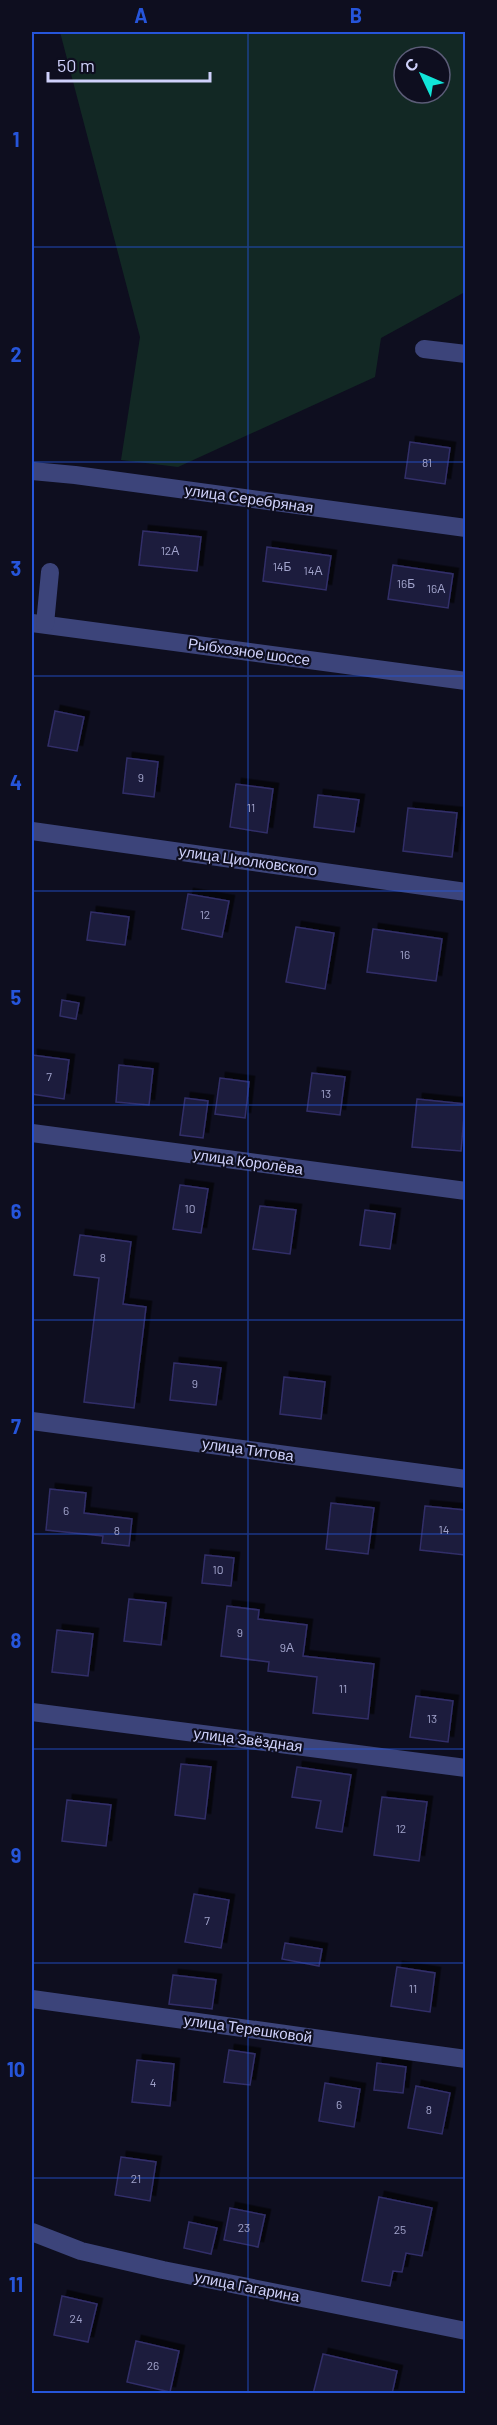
<svg xmlns="http://www.w3.org/2000/svg" width="497" height="2425" viewBox="0 0 497 2425" font-family="Barlow,sans-serif">
<style>
.green{fill:#122824;fill-rule:evenodd}
.building{fill:#1d1b3e;stroke:#312f68;stroke-width:1.5;filter:url(#shadow)}
.lines{fill:none;stroke-linecap:round;stroke-linejoin:round}
.minor{stroke:#3c447a;stroke-width:18}
.grid{fill:none;stroke:#2655da;stroke-width:1.5;stroke-opacity:0.55}
.labels{text-anchor:middle;stroke-width:4.5;stroke-linejoin:round;paint-order:stroke}
.number-label{font-size:12px;fill:#a2a4cc}
.street-label{font-size:15px;fill:#cfd1fb;stroke:#0e0e1f}
.neatline{fill:none;stroke:#2655da;stroke-width:2}
.grid-label{font-size:20px;text-anchor:middle;font-weight:bold;fill:#2655da}
</style>
<defs>
<filter id="shadow"><feDropShadow dx="5.5" dy="-5.5" stdDeviation="0" flood-color="#0009"/></filter>
</defs>
<rect width="100%" height="100%" fill="#0e0e1f"/>
<path class="green" d="M60 32H465V292L381 338 375 377 178 467 121 460 140 337ZM404 57H440V93H404Z"/>
<g class="building">
<path d="M410 442 450 448 445 484 405 478Z"/>
<path d="M143 531 201 537 197 571 139 565Z"/>
<path d="M267 547 331 556 326 590 263 581Z"/>
<path d="M393 565 453 574 448 608 388 599Z"/>
<path d="M55 711 84 717 77 751 48 746Z"/>
<path d="M127 758 158 762 154 797 123 793Z"/>
<path d="M236 784 273 789 267 833 230 827Z"/>
<path d="M318 795 359 800 354 832 314 827Z"/>
<path d="M408 808 457 813 452 857 403 851Z"/>
<path d="M188 894 229 901 222 937 182 929Z"/>
<path d="M91 912 129 917 125 945 87 940Z"/>
<path d="M296 927 334 933 325 989 286 982Z"/>
<path d="M373 929 442 939 436 981 367 972Z"/>
<path d="M62 1000 79 1003 76 1019 60 1016Z"/>
<path d="M32 1055 69 1060 64 1099 32 1094Z"/>
<path d="M119 1065 153 1069 149 1105 116 1102Z"/>
<path d="M312 1073 345 1077 340 1115 307 1111Z"/>
<path d="M220 1078 249 1082 245 1118 215 1114Z"/>
<path d="M185 1098 208 1101 203 1138 180 1135Z"/>
<path d="M417 1099 465 1104 461 1151 412 1147Z"/>
<path d="M180 1185 208 1189 201 1233 173 1229Z"/>
<path d="M260 1206 296 1210 290 1254 253 1249Z"/>
<path d="M365 1210 395 1214 390 1249 360 1245Z"/>
<path d="M80 1235 131 1242 123 1304 146 1307 134 1408 84 1402 99 1278 74 1275Z"/>
<path d="M174 1363 221 1368 216 1405 170 1400Z"/>
<path d="M284 1377 325 1382 321 1419 280 1414Z"/>
<path d="M50 1489 86 1493 84 1513 132 1519 129 1546 102 1543 103 1536 46 1530Z"/>
<path d="M331 1503 374 1508 368 1554 326 1549Z"/>
<path d="M425 1506 465 1510V1555L420 1550Z"/>
<path d="M205 1555 234 1558 231 1586 202 1583Z"/>
<path d="M129 1599 166 1603 161 1645 124 1641Z"/>
<path d="M227 1606 259 1610 258 1619 307 1625 303 1656 374 1664 368 1719 313 1713 317 1677 268 1671 269 1662 221 1656Z"/>
<path d="M57 1630 93 1634 88 1676 52 1672Z"/>
<path d="M416 1696 453 1701 448 1742 410 1737Z"/>
<path d="M181 1764 211 1767 205 1819 175 1815Z"/>
<path d="M297 1767 351 1775 342 1832 316 1828 321 1801 292 1797Z"/>
<path d="M382 1797 427 1802 419 1861 374 1855Z"/>
<path d="M67 1800 111 1805 106 1846 62 1841Z"/>
<path d="M194 1894 229 1900 221 1948 185 1942Z"/>
<path d="M285 1943 322 1949 319 1966 282 1959Z"/>
<path d="M397 1967 435 1973 430 2012 391 2006Z"/>
<path d="M173 1975 216 1980 212 2009 169 2004Z"/>
<path d="M229 2050 255 2054 250 2085 224 2082Z"/>
<path d="M137 2060 174 2064 170 2106 132 2102Z"/>
<path d="M377 2063 406 2067 403 2093 374 2090Z"/>
<path d="M325 2083 360 2089 354 2127 319 2121Z"/>
<path d="M416 2086 450 2093 442 2134 408 2128Z"/>
<path d="M121 2157 156 2162 150 2201 115 2195Z"/>
<path d="M379 2197 432 2208 422 2256 406 2253 402 2272 393 2271 390 2286 362 2281Z"/>
<path d="M230 2208 265 2215 258 2247 224 2240Z"/>
<path d="M189 2222 217 2228 211 2254 184 2248Z"/>
<path d="M62 2296 97 2304 88 2342 54 2335Z"/>
<path d="M136 2341 179 2351 170 2392 127 2382Z"/>
<path d="M323 2354 397 2371 392 2394H313Z"/>
</g>
<g class="lines">
<g class="minor">
<path d="M424 349 466 354"/>
<path d="M32 471 75 475 466 528"/>
<path d="M32 623 466 681"/>
<path d="M45 624 50 572"/>
<path d="M32 831 466 892"/>
<path d="M32 1133 466 1191"/>
<path d="M32 1421 466 1479"/>
<path d="M32 1712 466 1768"/>
<path d="M32 1999 466 2059"/>
<path d="M32 2232 81 2251 163 2270 466 2331"/>
</g>
</g>
<path class="grid" d="M248 32V2394M32 247H466M32 462H466M32 676H466M32 891H466M32 1105H466M32 1320H466M32 1534H466M32 1749H466M32 1963H466M32 2178H466"/>
<g class="labels">
<g class="number-label">
<text x="427" y="467">81</text>
<text x="170" y="555">12А</text>
<text x="282" y="571">14Б</text>
<text x="313" y="575">14А</text>
<text x="406" y="588">16Б</text>
<text x="436" y="593">16А</text>
<text x="141" y="782">9</text>
<text x="251" y="812">11</text>
<text x="205" y="919">12</text>
<text x="405" y="959">16</text>
<text x="49" y="1081">7</text>
<text x="326" y="1098">13</text>
<text x="190" y="1213">10</text>
<text x="103" y="1262">8</text>
<text x="195" y="1388">9</text>
<text x="66" y="1515">6</text>
<text x="444" y="1534">14</text>
<text x="117" y="1535">8</text>
<text x="218" y="1574">10</text>
<text x="240" y="1637">9</text>
<text x="287" y="1652">9А</text>
<text x="343" y="1693">11</text>
<text x="432" y="1723">13</text>
<text x="401" y="1833">12</text>
<text x="207" y="1925">7</text>
<text x="413" y="1993">11</text>
<text x="153" y="2087">4</text>
<text x="339" y="2109">6</text>
<text x="429" y="2114">8</text>
<text x="136" y="2183">21</text>
<text x="244" y="2232">23</text>
<text x="400" y="2234">25</text>
<text x="76" y="2323">24</text>
<text x="153" y="2370">26</text>
</g>
<g class="street-label">
<text transform="translate(249 499) rotate(8)" y="5">улица Серебряная</text>
<text transform="translate(249 652) rotate(8)" y="5">Рыбхозное шоссе</text>
<text transform="translate(248 861) rotate(8)" y="5">улица Циолковского</text>
<text transform="translate(248 1162) rotate(8)" y="5">улица Королёва</text>
<text transform="translate(248 1450) rotate(8)" y="5">улица Титова</text>
<text transform="translate(248 1740) rotate(7)" y="5">улица Звёздная</text>
<text transform="translate(248 2029) rotate(8)" y="5">улица Терешковой</text>
<text transform="translate(247 2287) rotate(11)" y="5">улица Гагарина</text>
</g>
</g>
<rect width="497" height="2425" fill="none" stroke="#0e0e1f" stroke-width="66"/>
<g transform="translate(422 75) rotate(314)"><circle r="28" fill="#0e0e1f" stroke="#5b5c77" stroke-width="1.5"/>
<path d="M0-4.5L10 22L0 15L-10 22Z" fill="#11e5d8"/>
<text y="-9" font-size="16" font-weight="bold" text-anchor="middle" fill="#cfd1fb">С</text>
</g>
<path d="M48 72v9h162v-9" fill="none" stroke="#cfd1fb" stroke-width="3"/>
<text x="57" y="72" font-size="18" fill="#cfd1fb" stroke="#0e0e1f" stroke-width="4.5" paint-order="stroke">50 m</text>
<rect x="33" y="33" width="431" height="2359" class="neatline"/>
<g class="grid-label">
<text x="141" y="23">A</text>
<text x="356" y="23">B</text>
<text x="16" y="147">1</text>
<text x="16" y="362">2</text>
<text x="16" y="576">3</text>
<text x="16" y="790">4</text>
<text x="16" y="1005">5</text>
<text x="16" y="1219">6</text>
<text x="16" y="1434">7</text>
<text x="16" y="1648">8</text>
<text x="16" y="1863">9</text>
<text x="16" y="2077">10</text>
<text x="16" y="2292">11</text>
</g>
</svg>
